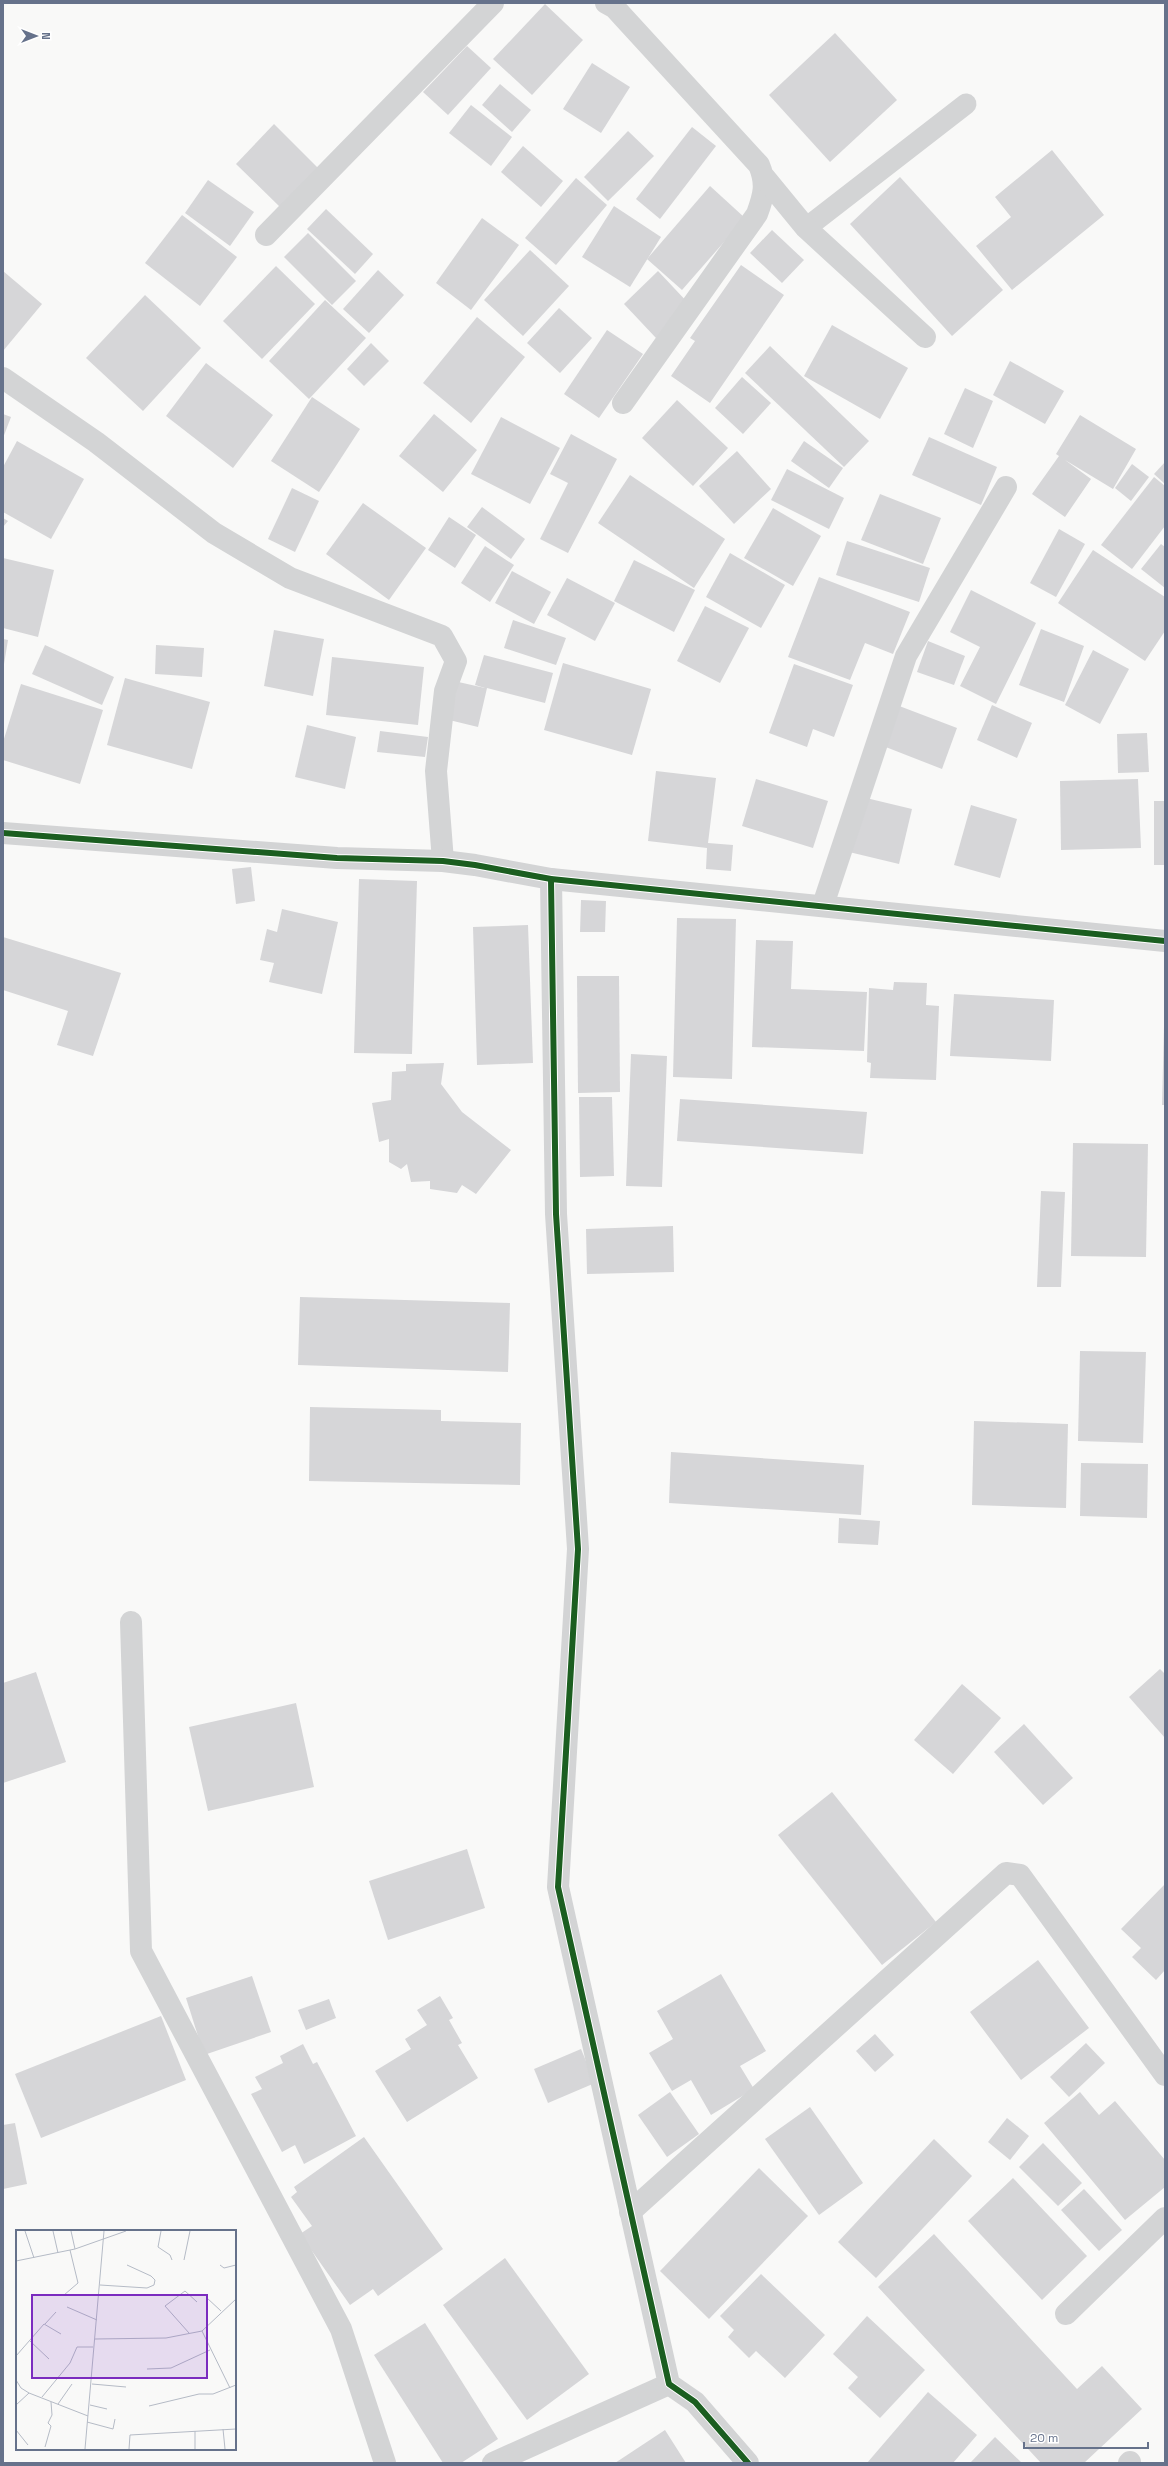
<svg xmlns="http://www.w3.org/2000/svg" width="1168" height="2466" viewBox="0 0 1168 2466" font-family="'Space Grotesk',sans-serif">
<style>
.building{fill:#d6d6d8}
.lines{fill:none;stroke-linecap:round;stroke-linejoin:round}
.service{stroke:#d3d4d5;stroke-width:21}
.minor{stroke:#d3d4d5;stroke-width:22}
.cycleway-casing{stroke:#fff;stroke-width:8}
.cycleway{stroke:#1b5e20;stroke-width:6}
.inset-road{fill:none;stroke:#b5bbc6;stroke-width:1}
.view{fill:#7b2cbf;fill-opacity:0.15;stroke:#7b2cbf;stroke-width:2}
.inset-edge{fill:none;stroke:#66728b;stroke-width:2}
</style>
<rect width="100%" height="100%" fill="#f9f9f8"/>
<g class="building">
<path d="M545 4 583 40 532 95 493 59Z"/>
<path d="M835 33 897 100 830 162 769 95Z"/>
<path d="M467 46 491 68 448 115 423 92Z"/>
<path d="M592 63 630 87 601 133 563 109Z"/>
<path d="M500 84 531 110 512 132 482 105Z"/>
<path d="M471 105 512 137 491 166 449 133Z"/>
<path d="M274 124 320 170 282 209 236 164Z"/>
<path d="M692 127 716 146 660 219 636 199Z"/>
<path d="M628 131 654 156 608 201 584 177Z"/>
<path d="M523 146 563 181 541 207 501 172Z"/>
<path d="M1052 150 1104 215 1012 290 976 246 1011 217 995 197Z"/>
<path d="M900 177 1003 290 952 336 850 224Z"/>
<path d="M576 178 607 205 556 265 525 238Z"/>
<path d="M208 180 254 212 230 246 185 213Z"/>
<path d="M710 186 745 218 682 290 647 259Z"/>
<path d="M614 206 661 237 630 287 582 257Z"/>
<path d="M326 209 373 254 355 274 307 229Z"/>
<path d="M182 215 237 257 200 306 145 263Z"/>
<path d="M482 218 519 245 471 310 436 283Z"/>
<path d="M772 230 804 260 782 283 750 253Z"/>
<path d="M308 233 356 281 332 305 284 257Z"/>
<path d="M530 250 569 286 523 336 484 300Z"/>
<path d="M741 265 784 295 710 403 671 376 695 341 690 338Z"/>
<path d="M276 266 315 304 262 359 223 321Z"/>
<path d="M378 270 404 295 369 333 343 309Z"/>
<path d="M3 271 42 304 3 351Z"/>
<path d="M658 271 690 305 656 338 624 304Z"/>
<path d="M145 295 201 348 143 411 86 358Z"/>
<path d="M325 300 366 338 309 399 269 361Z"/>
<path d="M559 308 592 338 560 373 527 343Z"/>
<path d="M477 317 525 357 471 423 423 383Z"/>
<path d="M832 325 908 368 880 419 804 376Z"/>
<path d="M607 330 643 354 599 418 564 394Z"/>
<path d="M371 343 389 361 364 386 347 369Z"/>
<path d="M770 346 869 441 844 467 745 373Z"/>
<path d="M1010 361 1064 391 1045 424 993 395Z"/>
<path d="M206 363 273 415 233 468 166 416Z"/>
<path d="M742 377 771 403 743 434 715 408Z"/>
<path d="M965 388 993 401 973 448 944 434Z"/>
<path d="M312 397 360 429 319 492 271 461Z"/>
<path d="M677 400 728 448 693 486 642 438Z"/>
<path d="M3 414 11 417 3 438Z"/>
<path d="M434 414 477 450 443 492 399 456Z"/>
<path d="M1080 415 1136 449 1113 489 1065 460 1091 479 1065 517 1032 494 1059 456 1056 454Z"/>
<path d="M501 417 560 448 530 504 471 474Z"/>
<path d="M571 434 617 459 568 553 540 539 568 483 550 474Z"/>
<path d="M929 437 997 467 981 505 912 475Z"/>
<path d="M17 441 84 479 51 539 3 512V467Z"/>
<path d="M804 441 843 468 829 488 791 461Z"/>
<path d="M737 451 771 489 734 524 699 486Z"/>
<path d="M1165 462V484L1154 474Z"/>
<path d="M1132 464 1149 477 1131 501 1115 488Z"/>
<path d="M787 469 844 498 829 529 771 500Z"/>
<path d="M630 475 725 539 694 588 598 523Z"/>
<path d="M1154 477 1165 486V526L1132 569 1101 545Z"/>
<path d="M292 488 319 501 295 552 268 539Z"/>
<path d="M880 494 941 518 923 564 861 540Z"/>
<path d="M363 503 426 548 389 600 326 554Z"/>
<path d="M482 507 525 539 511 559 467 527Z"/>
<path d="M773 508 821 536 793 586 744 558Z"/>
<path d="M449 517 476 535 455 568 428 550Z"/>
<path d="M3 518 8 521 3 527Z"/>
<path d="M1059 529 1085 544 1056 597 1030 583Z"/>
<path d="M847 541 930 568 919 602 836 575Z"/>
<path d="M1161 544 1165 547V588L1141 569Z"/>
<path d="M485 546 514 565 490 602 461 583Z"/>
<path d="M1093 550 1165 597V631L1145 661 1058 603Z"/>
<path d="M730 553 785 585 761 628 706 597Z"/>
<path d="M3 558 54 570 38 637 3 628Z"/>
<path d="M634 560 695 590 674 632 614 601Z"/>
<path d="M512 571 551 592 534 624 495 603Z"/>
<path d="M819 577 910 612 893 654 865 643 850 680 788 657Z"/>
<path d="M567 578 615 603 595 641 547 615Z"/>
<path d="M971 590 1036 623 996 704 960 686 980 647 950 632Z"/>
<path d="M705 606 749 628 720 683 677 661Z"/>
<path d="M513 620 566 638 556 665 504 648Z"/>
<path d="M1041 629 1084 646 1064 702 1019 685Z"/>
<path d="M274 630 324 639 313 696 264 686Z"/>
<path d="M3 639 8 640 4 664H3Z"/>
<path d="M928 641 965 656 954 685 917 672Z"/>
<path d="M45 645 114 677 102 705 32 674Z"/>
<path d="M156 645 204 648 202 677 155 674Z"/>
<path d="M1093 650 1129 669 1100 724 1065 705Z"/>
<path d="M484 655 553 673 545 703 487 688 478 727 445 719 454 681 485 688 475 685Z"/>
<path d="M332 657 424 667 418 725 326 715Z"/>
<path d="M563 663 651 689 632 755 544 730Z"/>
<path d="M794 664 853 685 834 737 813 729 807 747 769 733Z"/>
<path d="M125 678 210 702 192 769 107 745Z"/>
<path d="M21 684 103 710 80 784 3 760V742Z"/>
<path d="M894 704 957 728 942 769 878 744Z"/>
<path d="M992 705 1032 723 1017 758 977 740Z"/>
<path d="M307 725 356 737 345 789 295 777Z"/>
<path d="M380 731 428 737 425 757 377 752Z"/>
<path d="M1147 733 1149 772 1118 773 1117 734Z"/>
<path d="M656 771 716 778 708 843 733 845 731 871 706 869 707 848 648 841Z"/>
<path d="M756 779 828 801 813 848 742 826Z"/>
<path d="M1138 779 1141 848 1061 850 1060 781Z"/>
<path d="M862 797 912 809 899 864 849 852Z"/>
<rect x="1154" y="801" width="11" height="64"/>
<path d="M971 805 1017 819 1000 878 954 865Z"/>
<path d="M251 867 255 901 236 904 232 869Z"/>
<path d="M359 879 417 881 412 1054 354 1053Z"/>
<path d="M581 900 606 901 605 932H580Z"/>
<path d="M282 909 338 922 322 994 269 982 274 963 260 960 267 929 277 932Z"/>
<path d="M677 918 736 919 732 1079 673 1077Z"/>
<path d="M528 925 533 1063 477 1065 473 927Z"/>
<path d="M3 937 121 973 93 1056 57 1045 68 1011 3 990Z"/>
<path d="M756 940 793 941 791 989 867 992 864 1051 752 1047Z"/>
<path d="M577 976H619L620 1092 578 1093Z"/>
<path d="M894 982 927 983 926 1005 939 1006 936 1080 870 1078 871 1063 867 1062 869 988 893 990Z"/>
<path d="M954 994 1054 1000 1051 1061 950 1056Z"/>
<path d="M1164 1026H1165V1105H1162Z"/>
<path d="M631 1054 667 1056 662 1187 626 1186Z"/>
<path d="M444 1063 441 1084 462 1112 511 1150 476 1194 462 1185 457 1193 430 1189V1181L411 1182 407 1164 401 1169 389 1162V1139L379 1142 372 1103 391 1100 392 1072 406 1071V1064Z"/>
<path d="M579 1097H612L614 1176 580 1177Z"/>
<path d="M680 1099 867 1112 863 1154 677 1141Z"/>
<path d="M1073 1143 1148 1144 1146 1257 1071 1256Z"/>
<path d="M1041 1191 1065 1192 1061 1287H1037Z"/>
<path d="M673 1226 674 1272 587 1274 586 1229Z"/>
<path d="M300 1297 510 1303 508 1372 298 1365Z"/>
<path d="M1080 1351 1146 1352 1143 1443 1078 1441Z"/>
<path d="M310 1407 441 1410V1421L521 1423 520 1485 309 1481Z"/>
<path d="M974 1421 1068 1424 1066 1508 972 1505Z"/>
<path d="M671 1452 864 1465 861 1515 669 1503Z"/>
<path d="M1081 1463 1148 1464 1147 1518 1080 1516Z"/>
<path d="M839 1518 880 1521 878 1545 838 1543Z"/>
<path d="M1160 1669 1165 1674V1738L1129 1697Z"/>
<path d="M36 1672 66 1762 3 1783V1683Z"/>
<path d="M962 1684 1001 1718 953 1774 914 1740Z"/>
<path d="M296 1703 314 1787 208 1811 189 1727Z"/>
<path d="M1024 1724 1073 1778 1043 1805 994 1752Z"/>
<path d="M832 1792 936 1922 882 1965 778 1835Z"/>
<path d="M467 1849 485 1908 388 1940 369 1881Z"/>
<path d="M1165 1884V1970L1156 1980 1132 1957 1141 1948 1121 1929Z"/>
<path d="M1038 1960 1089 2028 1021 2080 970 2012Z"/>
<path d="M721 1974 766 2051 740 2066 754 2089 711 2115 691 2080 672 2091 649 2053 673 2039 657 2011Z"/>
<path d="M252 1976 271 2032 204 2055 186 1998Z"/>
<path d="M440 1996 453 2018 449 2020 462 2043 458 2045 478 2078 407 2122 375 2071 411 2049 405 2039 427 2025 417 2010Z"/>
<path d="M329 1999 336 2018 306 2030 298 2010Z"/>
<path d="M161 2016 186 2080 41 2138 15 2074Z"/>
<path d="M875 2034 894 2055 875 2072 856 2051Z"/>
<path d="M1086 2043 1105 2063 1069 2097 1050 2077Z"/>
<path d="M303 2044 313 2064 317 2062 356 2136 304 2164 295 2145 282 2152 251 2094 262 2089 255 2077 283 2063 280 2056Z"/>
<path d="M581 2049 595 2083 548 2103 534 2069Z"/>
<path d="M670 2092 699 2134 667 2157 638 2115Z"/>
<path d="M1080 2092 1099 2115 1115 2101 1165 2160V2187L1125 2220 1044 2123Z"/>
<path d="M810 2107 863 2183 819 2215 765 2139Z"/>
<path d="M1007 2118 1029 2136 1010 2160 988 2142Z"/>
<path d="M15 2123 27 2184 3 2189V2125Z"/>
<path d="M364 2137 443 2249 378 2296 373 2289 350 2305 300 2234 312 2226 291 2197 297 2192 294 2187Z"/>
<path d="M934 2139 972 2176 876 2278 838 2242Z"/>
<path d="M1043 2143 1082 2183 1058 2206 1019 2167Z"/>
<path d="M759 2168 808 2216 709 2319 660 2271Z"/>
<path d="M1013 2178 1087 2256 1042 2300 968 2221Z"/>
<path d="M1084 2189 1122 2230 1099 2251 1061 2210Z"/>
<path d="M934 2234 1077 2389 1102 2366 1142 2409 1084 2463H1041L878 2287Z"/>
<path d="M505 2258 589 2374 527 2420 443 2305Z"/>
<path d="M761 2274 825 2335 785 2378 756 2351 749 2358 728 2337 734 2330 720 2316Z"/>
<path d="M867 2316 925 2370 880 2418 848 2388 858 2377 833 2354Z"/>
<path d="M425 2323 498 2439 461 2463H443L374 2355Z"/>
<path d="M928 2392 977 2435 953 2463H867Z"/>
<path d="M665 2430 686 2463H615Z"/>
<path d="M995 2437 1022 2463H970Z"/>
</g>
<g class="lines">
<path class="service" d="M806 228 966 104"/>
<g class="minor">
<path d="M606 3 615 8 625 19 759 165C767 184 764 195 757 214L623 403"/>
<path d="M765 178 806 228 925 337"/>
<path d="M266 235 493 3"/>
<path d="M3 378 96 442 214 533 290 578 442 636 456 661 445 691 436 771 443 861"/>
<path d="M3 833 337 858 443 861 475 865 551 879 1165 941"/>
<path d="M551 879 556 1214 578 1549 558 1887 669 2384 695 2402 748 2463"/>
<path d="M823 905 906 656 1006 487"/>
<path d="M131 1622 141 1951 341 2329 385 2463"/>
<path d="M630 2212 1006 1873 1020 1875 1165 2075"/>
<path d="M1066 2314 1165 2218"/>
<path d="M493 2463 669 2384"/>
<path d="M1129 2463 1130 2462"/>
</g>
<g class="cycleway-casing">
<g id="cycleway">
<path d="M3 833 337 858 443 861 475 865 551 879 1165 941"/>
<path d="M551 879 556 1214 578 1549 558 1887 669 2384 695 2402 748 2463"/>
</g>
</g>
<use href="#cycleway" class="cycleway"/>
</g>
<g transform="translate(16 2230)">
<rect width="220" height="220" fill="#f9f9f8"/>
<path class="inset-road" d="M9 1 18 28M37 1 42 23M55 1 59 19M145 1 142 17 154 25 156 30M168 30 174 1M0 31 59 19 110 1M204 35 208 38 220 35M84 55 131 58 138 55 139 50 135 46 111 35M48 65 62 53 54 20M191 68 205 81M51 77 81 90M29 94 40 82M186 101 214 158M173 103 149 76 169 61 181 72M79 109 150 108 186 101 220 69M14 111 33 129M0 126 28 94 45 104M131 139 155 138 194 120M0 150 5 158 13 163 72 186M76 154 110 157M26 167 54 133 61 117H77M42 174 56 154M0 175 13 163M74 175 91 179M133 176 183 164H197L220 155M71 192 97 199 99 189M207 199 209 219M0 200 12 215M179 201V219M29 217 35 196 32 193 36 185 35 172M69 219 88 1M113 219 114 205 220 199"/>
<path class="view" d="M16 65H191V148H16Z"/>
<rect width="220" height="220" class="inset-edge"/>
</g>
<rect width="1168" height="2466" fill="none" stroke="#66728b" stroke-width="8"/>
<g transform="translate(36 36) rotate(90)" stroke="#ffffff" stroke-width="3" paint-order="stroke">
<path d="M0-3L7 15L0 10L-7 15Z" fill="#66728b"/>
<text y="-6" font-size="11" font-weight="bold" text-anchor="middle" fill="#66728b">N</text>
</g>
<path d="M1024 2442v6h124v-6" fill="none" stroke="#66728b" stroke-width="2"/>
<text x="1030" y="2442" font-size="12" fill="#66728b" stroke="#ffffff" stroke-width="3" paint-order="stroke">20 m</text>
</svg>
